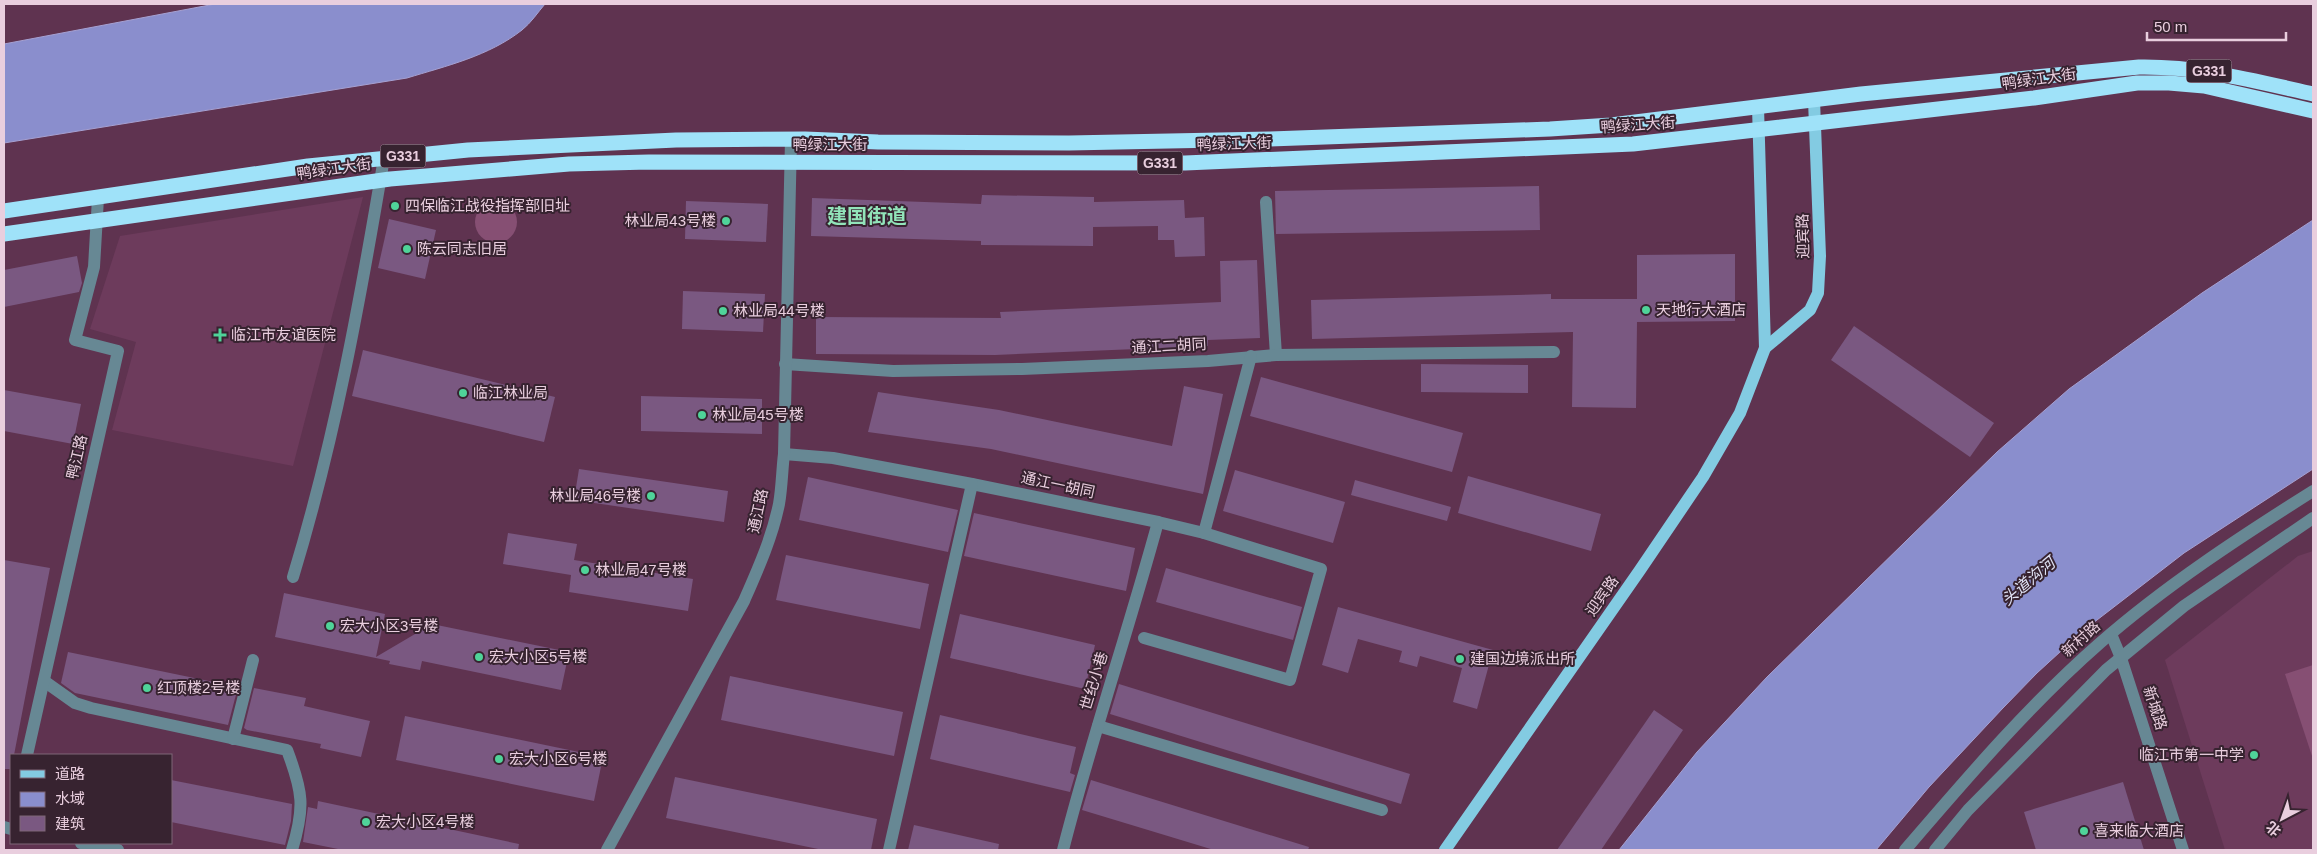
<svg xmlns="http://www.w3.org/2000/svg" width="2317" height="854" viewBox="0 0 2317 854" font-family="Arial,'Noto Sans SC',sans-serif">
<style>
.built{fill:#6d3b5c}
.green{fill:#864f73}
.water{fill:#8a8ecd;stroke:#a6a1d2}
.building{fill:#7a5881}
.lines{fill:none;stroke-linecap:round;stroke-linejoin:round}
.minor{stroke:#678894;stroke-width:12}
.major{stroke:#83cbe2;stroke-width:12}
.highway{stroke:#9fe2f9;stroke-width:15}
.poi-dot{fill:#4fd399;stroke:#372330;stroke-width:2}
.labels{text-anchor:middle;stroke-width:4;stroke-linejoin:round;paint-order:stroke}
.shield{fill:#372330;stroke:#b49baa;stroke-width:1}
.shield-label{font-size:14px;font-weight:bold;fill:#e9cede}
.street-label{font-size:15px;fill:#e9cede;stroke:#372330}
.poi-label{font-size:15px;fill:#e9cede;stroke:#372330;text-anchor:start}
.water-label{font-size:16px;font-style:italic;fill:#e0e2f4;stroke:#372330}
.district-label{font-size:20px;font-weight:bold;fill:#92e4ba;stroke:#372330}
</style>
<rect width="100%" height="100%" fill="#5f3350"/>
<g class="built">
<path d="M363 197 293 466 112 430 136 342 90 329 120 236Z"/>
<path d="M2313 551V850H2225L2165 660 2298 556Z"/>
</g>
<g class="green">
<circle cx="496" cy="222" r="21"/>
<path d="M2313 665V759L2285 674Z"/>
</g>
<g class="water">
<path d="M215 4H545C538 12 531 23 522 30 489 56 446 66 407 78L4 143V44Z"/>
<path d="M2313 220V469L2184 553 2084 630 2037 673 2003 708 1929 787 1876 850H1619L1697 752 1767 677 1997 452 2069 389 2202 293Z"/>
</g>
<g class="building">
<path d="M1539 186 1540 230 1276 234 1275 191Z"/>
<path d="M982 195 1094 197V202L1184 200 1185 218 1204 217 1205 256 1175 257 1174 240H1158V226L1093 227V246L981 245V241L811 236 812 198 981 204Z"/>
<path d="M686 201 768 204 766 242 685 239Z"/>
<path d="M389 219 436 230 425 279 378 268Z"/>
<path d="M1735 254V321L1637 322 1636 408 1572 407 1573 332 1312 339 1311 300 1551 294V299H1637V255Z"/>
<path d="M77 256 82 283 79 292 4 307V270Z"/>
<path d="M1257 260 1260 338 1208 340V346L995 355 816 354V317L1001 318 1000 312 1221 302 1220 261Z"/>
<path d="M683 291 765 294 763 332 682 329Z"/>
<path d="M1854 326 1994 423 1970 457 1831 360Z"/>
<path d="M363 350 555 397 544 442 352 396Z"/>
<path d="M1421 364 1528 365V393L1421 392Z"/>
<path d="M1261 377 1463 433 1452 472 1250 416Z"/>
<path d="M1184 386 1223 394 1203 494 991 449 868 432 878 392 999 410 1172 446Z"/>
<path d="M4 390 81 404 73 444 4 431Z"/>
<path d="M641 396 762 399V434L641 431Z"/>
<path d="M579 469 728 491 724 522 574 500Z"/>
<path d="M1235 470 1345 502 1333 543 1223 511Z"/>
<path d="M1468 476 1601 514 1591 551 1458 513Z"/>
<path d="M808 477 958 510 948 552 799 520Z"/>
<path d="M1355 480 1451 507 1447 521 1351 495Z"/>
<path d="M974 513 1135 548 1126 591 964 556Z"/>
<path d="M508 533 577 544 574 560 693 579 688 611 569 592 571 575 503 564Z"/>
<path d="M786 555 929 584 920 629 776 600Z"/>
<path d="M4 560 50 568 14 755H11V769H4Z"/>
<path d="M1166 568 1302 607 1293 640 1156 602Z"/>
<path d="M284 593 385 614 376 657 432 624 569 652 561 690 422 661 420 670 389 664 390 661 275 637Z"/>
<path d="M1338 607 1493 650 1477 709 1453 702 1462 668 1420 656 1417 667 1399 662 1402 651 1358 639 1348 673 1322 665Z"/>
<path d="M960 614 1095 645 1085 689 950 658Z"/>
<path d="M68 652 238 687 228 725 75 693 61 683Z"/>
<path d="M730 676 903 712 894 756 721 720Z"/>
<path d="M1119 684 1410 774 1401 804 1110 714Z"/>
<path d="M254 688 306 698 304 706 370 721 361 757 320 748 321 744 247 730 244 728Z"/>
<path d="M1654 710 1683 730 1601 850H1557Z"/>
<path d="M940 715 1076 747 1070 773 1075 775 1070 792 930 759Z"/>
<path d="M405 716 603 757 594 801 396 760Z"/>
<path d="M675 777 877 819 871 850H823L666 818Z"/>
<path d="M171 780 292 804 291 821 285 845 171 822Z"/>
<path d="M1091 780 1309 847 1308 850H1214L1082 810Z"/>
<path d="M2123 782 2144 850H2036L2024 812Z"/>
<path d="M318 801 519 844 518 850H343L303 842 308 807 317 809Z"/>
<path d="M914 825 999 844 998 850H908Z"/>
</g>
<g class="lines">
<g class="minor">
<path d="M1266 202 1276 355"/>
<path d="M785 364 893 371 1022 369 1208 361 1276 355 1554 352"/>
<path d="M784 454 833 458 972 484 1158 522 1204 533 1321 569 1290 680 1144 638"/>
<path d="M1204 533 1251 356"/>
<path d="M293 577C335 439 360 301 384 158"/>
<path d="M2111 634 2121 658 2183 850"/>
<path d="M44 681 75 703 91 708 287 750C303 792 305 807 292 850"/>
<path d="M1098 726 1382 810"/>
<path d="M233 739 253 660"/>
<path d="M27 755 118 351 75 340 94 267 98 198"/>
<path d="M4 827 11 829"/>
<path d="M81 843 118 850"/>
<path d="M607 850 744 601C758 569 772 538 779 504 782 487 782 470 784 454L791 139"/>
<path d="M889 850 972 484"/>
<path d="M1063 850C1091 740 1128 632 1158 522"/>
<path d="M1905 850C1966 779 2029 705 2100 643 2165 586 2240 537 2313 491"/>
<path d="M1935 850 1968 810 2106 670 2184 606 2313 518"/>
</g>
<g class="major">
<path d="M1765 348 1810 310 1818 293 1820 256 1814 100"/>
<path d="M1445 850 1640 570 1703 477 1740 413 1765 348 1758 107"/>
</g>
<g class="highway">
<path d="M4 211 308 166 468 150 676 140 805 139 878 142 1069 143 1269 139 1550 129 1611 125 1861 94 2139 67C2199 66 2255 81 2313 94"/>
<path d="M4 234 390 179 569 164 649 162 1185 163 1633 144 2034 98 2137 83H2169L2204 86 2313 111"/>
</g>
</g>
<g class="poi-dot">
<circle cx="395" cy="206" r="5"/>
<circle cx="726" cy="221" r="5"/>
<circle cx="407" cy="249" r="5"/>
<circle cx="1646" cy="310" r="5"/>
<circle cx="723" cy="311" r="5"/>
<path d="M217.5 327.5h5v5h5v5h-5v5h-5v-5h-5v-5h5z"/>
<circle cx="463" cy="393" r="5"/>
<circle cx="702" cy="415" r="5"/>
<circle cx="651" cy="496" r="5"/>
<circle cx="585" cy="570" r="5"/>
<circle cx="330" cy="626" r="5"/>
<circle cx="479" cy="657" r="5"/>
<circle cx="1460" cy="659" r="5"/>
<circle cx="147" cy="688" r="5"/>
<circle cx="2254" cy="755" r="5"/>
<circle cx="499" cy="759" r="5"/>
<circle cx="366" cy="822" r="5"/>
<circle cx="2084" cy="831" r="5"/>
</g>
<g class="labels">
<g class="shield">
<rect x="2186.5" y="59.5" width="45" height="23" rx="4"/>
<rect x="380.5" y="144.5" width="45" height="23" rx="4"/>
<rect x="1137.5" y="151.5" width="45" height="23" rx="4"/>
</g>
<g class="shield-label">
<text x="2209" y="76">G331</text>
<text x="403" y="161">G331</text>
<text x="1160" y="168">G331</text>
</g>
<g class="street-label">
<text transform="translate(2039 79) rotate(-8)" y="5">鸭绿江大街</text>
<text transform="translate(1638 125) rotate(-4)" y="5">鸭绿江大街</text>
<text transform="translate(1234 144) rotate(-2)" y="5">鸭绿江大街</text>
<text x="830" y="150">鸭绿江大街</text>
<text transform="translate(334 169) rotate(-8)" y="5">鸭绿江大街</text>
<text transform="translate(1803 236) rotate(-91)" y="5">迎宾路</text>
<text transform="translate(1169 346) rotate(-3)" y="5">通江二胡同</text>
<text transform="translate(77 457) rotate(-77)" y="5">鸭江路</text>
<text transform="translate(1058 485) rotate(12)" y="5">通江一胡同</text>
<text transform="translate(758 511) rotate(-78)" y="5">通江路</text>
<text transform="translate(1602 596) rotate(-55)" y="5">迎宾路</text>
<text transform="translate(2081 639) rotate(-42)" y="5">新村路</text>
<text transform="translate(1094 681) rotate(-73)" y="5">世纪小巷</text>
<text transform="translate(2155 708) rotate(72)" y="5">新城路</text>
</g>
<g class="poi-label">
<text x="405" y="211">四保临江战役指挥部旧址</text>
<text x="716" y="226" text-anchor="end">林业局43号楼</text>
<text x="417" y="254">陈云同志旧居</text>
<text x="1656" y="315">天地行大酒店</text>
<text x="733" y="316">林业局44号楼</text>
<text x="231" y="340">临江市友谊医院</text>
<text x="473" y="398">临江林业局</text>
<text x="712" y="420">林业局45号楼</text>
<text x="641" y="501" text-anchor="end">林业局46号楼</text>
<text x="595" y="575">林业局47号楼</text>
<text x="340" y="631">宏大小区3号楼</text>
<text x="489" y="662">宏大小区5号楼</text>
<text x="1470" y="664">建国边境派出所</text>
<text x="157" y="693">红顶楼2号楼</text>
<text x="2244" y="760" text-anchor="end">临江市第一中学</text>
<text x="509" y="764">宏大小区6号楼</text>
<text x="376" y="827">宏大小区4号楼</text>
<text x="2094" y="836">喜来临大酒店</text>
</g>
<g class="water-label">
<text transform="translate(2028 581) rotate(-40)" y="6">头道沟河</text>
</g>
<g class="district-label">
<text x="867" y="223">建国街道</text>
</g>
</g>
<rect width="2317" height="854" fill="none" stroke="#e9cede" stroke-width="10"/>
<rect x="10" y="754" width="162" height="90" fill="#372330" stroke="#7e6776"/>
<rect x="20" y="770" width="25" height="8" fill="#83cbe2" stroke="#7e6776"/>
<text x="55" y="779" font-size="15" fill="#e9cede">道路</text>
<rect x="20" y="792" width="25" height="15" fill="#8a8ecd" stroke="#7e6776"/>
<text x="55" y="804" font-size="15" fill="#e9cede">水域</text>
<rect x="20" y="816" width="25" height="15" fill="#7a5881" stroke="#7e6776"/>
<text x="55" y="829" font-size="15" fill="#e9cede">建筑</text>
<g transform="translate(2282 819) rotate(221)" stroke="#372330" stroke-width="4" paint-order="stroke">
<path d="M0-4L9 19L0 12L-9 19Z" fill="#e9cede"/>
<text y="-8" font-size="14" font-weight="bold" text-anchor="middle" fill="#e9cede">北</text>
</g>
<path d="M2147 32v8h139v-8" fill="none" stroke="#e9cede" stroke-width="2.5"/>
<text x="2154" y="32" font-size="15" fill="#e9cede" stroke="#372330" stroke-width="4" paint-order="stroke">50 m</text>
</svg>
